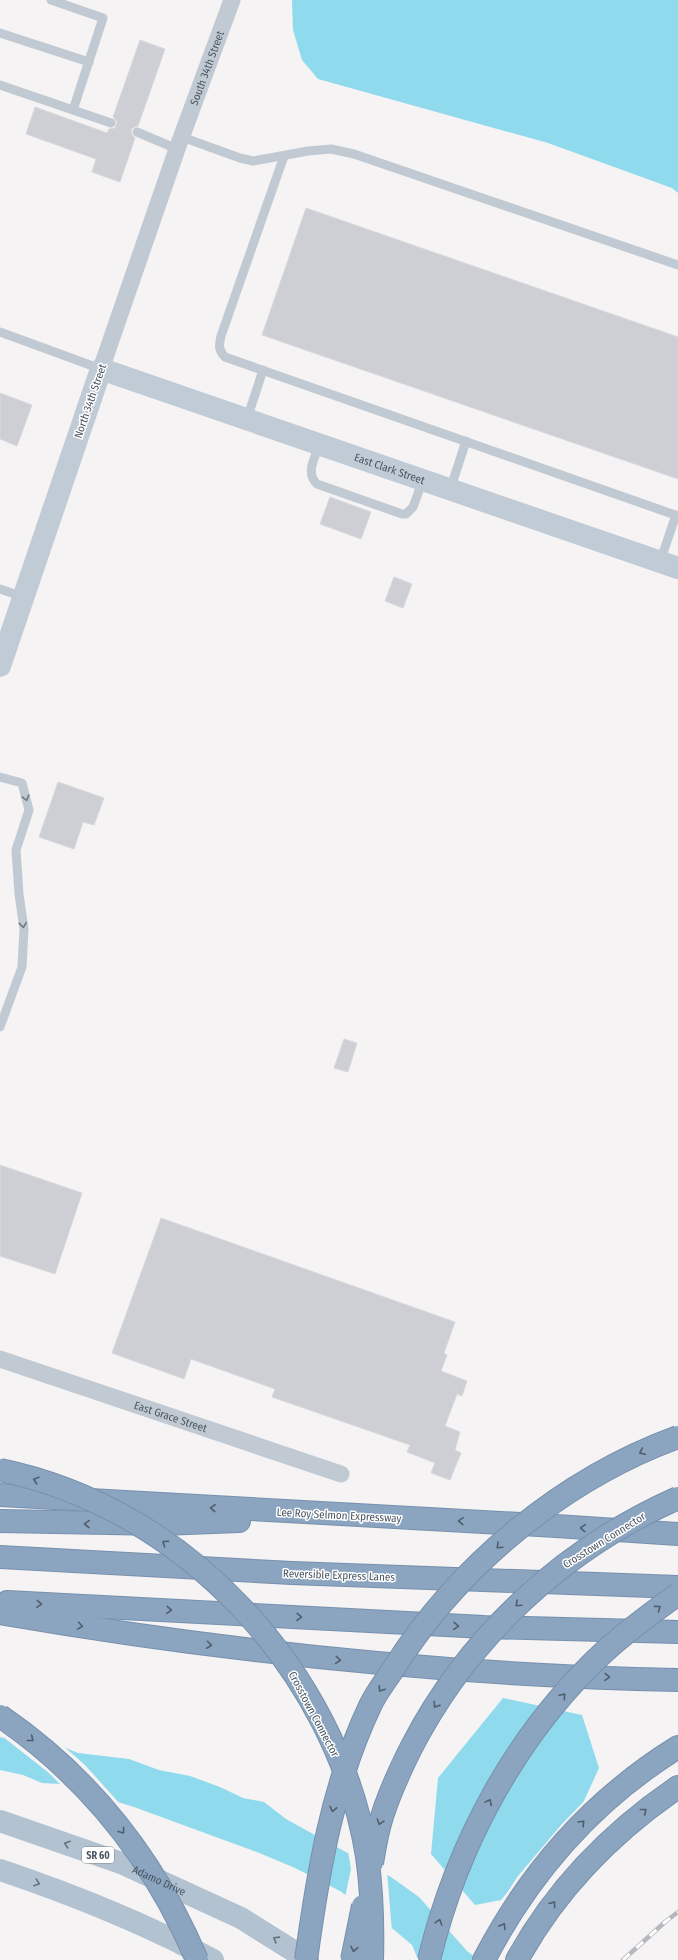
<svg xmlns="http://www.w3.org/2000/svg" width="678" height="1960" viewBox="0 0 678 1960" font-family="'Fira Sans Condensed',sans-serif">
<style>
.water{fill:#90daee}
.pier{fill:#f5f3f3}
.building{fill:#cdcfd5;stroke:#d7d9de}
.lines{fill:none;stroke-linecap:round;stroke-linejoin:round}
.highway-casing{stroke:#7690ad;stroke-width:24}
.lane{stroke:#c1cad2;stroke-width:9}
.street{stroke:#c1cad2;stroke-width:17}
.secondary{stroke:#c1cbd6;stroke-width:22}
.primary{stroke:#b3c2d1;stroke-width:22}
.highway{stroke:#8ba5c1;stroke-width:22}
.rail-casing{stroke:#b5b8bd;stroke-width:4.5}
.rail{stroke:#fff;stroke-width:3;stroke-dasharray:9;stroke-linecap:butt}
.highway-bridge-casing{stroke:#7690ad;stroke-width:24;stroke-linecap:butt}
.highway-bridge{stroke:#8ba5c1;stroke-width:22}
.oneway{stroke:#6e7983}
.oneway2{stroke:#505e6b}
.oneway3{stroke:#64717d}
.labels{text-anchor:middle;stroke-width:3;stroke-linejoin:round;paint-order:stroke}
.shield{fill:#fff;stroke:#808990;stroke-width:1}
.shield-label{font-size:10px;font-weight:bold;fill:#4a5661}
.street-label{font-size:11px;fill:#4a5661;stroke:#fff}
</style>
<rect width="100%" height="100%" fill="#f5f3f3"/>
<g class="water">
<path d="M292 0H678V193L672 188 548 143 318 79 302 60 293 30Z"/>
<path d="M503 1698 582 1715 599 1768 583 1803 501 1900 475 1905 431 1854 438 1778Z"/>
<path d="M0 1737 30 1744 54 1743 78 1753 129 1759 159 1770 190 1776 220 1787 243 1798 264 1802 286 1819 391 1877 419 1897 467 1951 479 1960H420L417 1957 412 1945 393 1929 340 1891 295 1868 257 1852 134 1807 60 1784 42 1783 23 1775 0 1770Z"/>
</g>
<g class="pier">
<path d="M2 1736 30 1742 54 1741 60 1743 85 1765 121 1805 63 1787 49 1773Z"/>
<path d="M588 1797 585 1804 501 1902 518 1876 562 1824Z"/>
<path d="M348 1851 387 1872 392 1931 345 1897 351 1869Z"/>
</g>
<g class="building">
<path d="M140 40 165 49 138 126 134 127 131 130 132 135 135 138 120 182 92 172 96 159 26 134 35 107 107 133 109 129 115 128 117 122 113 117Z"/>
<path d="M306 208 678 337V479L262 335Z"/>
<path d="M0 393 32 405 17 446 0 439Z"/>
<path d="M330 497 371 512 361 539 320 524Z"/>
<path d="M394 577 412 584 403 608 385 601Z"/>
<path d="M58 782 104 798 94 825 83 822 74 849 39 837Z"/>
<path d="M344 1039 357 1043 348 1072 334 1068Z"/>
<path d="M0 1165 82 1193 55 1274 0 1256Z"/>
<path d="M161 1218 455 1322 444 1353 447 1355 441 1371 467 1381 462 1396 457 1394 445 1426 460 1432 455 1450 461 1453 450 1480 431 1473 435 1463 407 1452 410 1445 272 1397 275 1389 191 1359 184 1379 112 1353Z"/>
</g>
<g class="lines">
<g class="highway-casing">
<g id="highway">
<path d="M0 1495 556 1526 678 1534"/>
<path d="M0 1521 162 1524 239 1521"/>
<path d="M0 1557 292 1573 678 1587"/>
<path d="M7 1602 484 1627 678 1632"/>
<path d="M0 1613C226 1652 449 1675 678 1680"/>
<path d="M484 1960C529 1873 594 1799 678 1747"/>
<path d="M517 1960C556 1889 612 1832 678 1787"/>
</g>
</g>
<g class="lane">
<path d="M51 0 103 18 73 110"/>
<path d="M0 33 89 62"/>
<path d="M0 85 111 123"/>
<path d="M137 132 177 149"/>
<path d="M182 137 240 158 253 161 308 151 331 149 354 154 678 265"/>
<path d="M284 156 221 336C219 345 218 350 225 357L678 516"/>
<path d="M0 332 101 369"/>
<path d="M247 419 263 370"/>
<path d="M320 444C315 457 305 473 317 484L402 514H406L413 507 423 480"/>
<path d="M450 490 466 441"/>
<path d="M660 562 676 515"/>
<path d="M0 589 23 597"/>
<path d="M0 777 22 783 29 810 16 850 19 894 24 929 22 967 0 1027"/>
</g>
<g class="street">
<path id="s1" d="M101 369 177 149 232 0"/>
<path id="s2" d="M0 1359 341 1474"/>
</g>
<path class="secondary" id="s3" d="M0 666 101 369 678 568"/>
<g class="primary">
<path id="s4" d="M0 1821 121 1863 241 1918 308 1960"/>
<path d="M0 1870C74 1895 144 1923 213 1960"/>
</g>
<use href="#highway" class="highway"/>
<g class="rail-casing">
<path id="rail" d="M623 1960 665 1922 678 1912"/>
</g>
<use href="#rail" class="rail"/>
<g class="highway-bridge-casing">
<g id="highway-bridge">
<path d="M0 1470C185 1508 337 1671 367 1856 372 1891 373 1925 372 1960"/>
<path d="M0 1716C89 1777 155 1861 197 1960"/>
<path d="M372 1863C374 1851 376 1839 379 1827 386 1800 398 1774 411 1748 468 1637 563 1549 678 1498"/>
<path d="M306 1960C318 1873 332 1786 370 1706 376 1693 386 1680 394 1668 459 1565 563 1479 678 1437"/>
<path d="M352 1960 363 1906"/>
<path d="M429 1960C457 1844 516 1734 604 1652 627 1631 653 1612 678 1594"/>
</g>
</g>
<use href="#highway-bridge" class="highway-bridge"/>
</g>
<defs><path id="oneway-chevron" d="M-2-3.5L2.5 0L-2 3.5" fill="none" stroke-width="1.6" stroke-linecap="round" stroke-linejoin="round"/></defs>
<g class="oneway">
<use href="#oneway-chevron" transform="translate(26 798) rotate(75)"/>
<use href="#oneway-chevron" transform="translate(23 925) rotate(84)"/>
</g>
<g class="oneway2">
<use href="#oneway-chevron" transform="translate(642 1452) rotate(155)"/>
<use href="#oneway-chevron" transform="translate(36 1480) rotate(-162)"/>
<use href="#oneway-chevron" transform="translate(213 1508) rotate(-177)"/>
<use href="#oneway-chevron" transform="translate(461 1521) rotate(-177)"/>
<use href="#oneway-chevron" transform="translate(87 1524) rotate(-178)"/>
<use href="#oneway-chevron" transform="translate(583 1528) rotate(-176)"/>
<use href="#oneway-chevron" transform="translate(165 1543) rotate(-145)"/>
<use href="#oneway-chevron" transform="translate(499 1546) rotate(137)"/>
<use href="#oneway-chevron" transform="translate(39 1604) rotate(3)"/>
<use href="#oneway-chevron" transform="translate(518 1604) rotate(137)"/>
<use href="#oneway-chevron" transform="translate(658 1608) rotate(-36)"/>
<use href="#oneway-chevron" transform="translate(169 1610) rotate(3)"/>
<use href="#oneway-chevron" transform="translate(299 1617) rotate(3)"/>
<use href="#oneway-chevron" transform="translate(80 1626) rotate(9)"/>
<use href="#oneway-chevron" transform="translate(456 1626) rotate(3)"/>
<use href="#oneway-chevron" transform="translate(209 1645) rotate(8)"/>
<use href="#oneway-chevron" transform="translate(338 1660) rotate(5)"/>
<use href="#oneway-chevron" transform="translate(607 1677) rotate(2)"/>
<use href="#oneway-chevron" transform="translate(381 1689) rotate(122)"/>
<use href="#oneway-chevron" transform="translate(563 1696) rotate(-49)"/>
<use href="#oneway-chevron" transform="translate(436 1705) rotate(123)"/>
<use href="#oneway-chevron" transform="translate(31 1739) rotate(38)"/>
<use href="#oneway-chevron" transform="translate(489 1802) rotate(-62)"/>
<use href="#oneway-chevron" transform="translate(333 1809) rotate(103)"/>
<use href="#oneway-chevron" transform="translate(644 1811) rotate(-39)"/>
<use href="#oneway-chevron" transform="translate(380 1822) rotate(108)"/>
<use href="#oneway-chevron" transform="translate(582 1823) rotate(-46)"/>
<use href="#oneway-chevron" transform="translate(122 1831) rotate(54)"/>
<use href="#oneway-chevron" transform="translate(553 1904) rotate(-53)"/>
<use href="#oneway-chevron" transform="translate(439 1922) rotate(-73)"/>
<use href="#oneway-chevron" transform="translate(503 1926) rotate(-59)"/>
<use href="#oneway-chevron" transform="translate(354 1949) rotate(101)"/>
</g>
<g class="oneway3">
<use href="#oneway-chevron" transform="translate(67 1844) rotate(-161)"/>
<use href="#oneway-chevron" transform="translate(37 1883) rotate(19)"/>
<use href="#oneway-chevron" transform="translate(276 1939) rotate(-148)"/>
</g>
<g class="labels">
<rect class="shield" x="82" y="1847" width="32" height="16" rx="3"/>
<g class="shield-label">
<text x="98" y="1859">SR 60</text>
</g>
<g class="street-label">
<text dy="4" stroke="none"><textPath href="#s1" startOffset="319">South 34th Street</textPath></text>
<text transform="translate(90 401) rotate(-71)" y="4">North 34th Street</text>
<text dy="4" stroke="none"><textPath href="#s3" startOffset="619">East Clark Street</textPath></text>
<text dy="4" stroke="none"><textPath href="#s2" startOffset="180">East Grace Street</textPath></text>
<text transform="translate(339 1515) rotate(3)" y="4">Lee Roy Selmon Expressway</text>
<text transform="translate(604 1540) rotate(-32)" y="4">Crosstown Connector</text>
<text transform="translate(339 1575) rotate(2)" y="4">Reversible Express Lanes</text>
<text transform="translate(314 1714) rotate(62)" y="4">Crosstown Connector</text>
<text dy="4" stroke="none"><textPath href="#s4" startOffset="170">Adamo Drive</textPath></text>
</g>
</g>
</svg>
